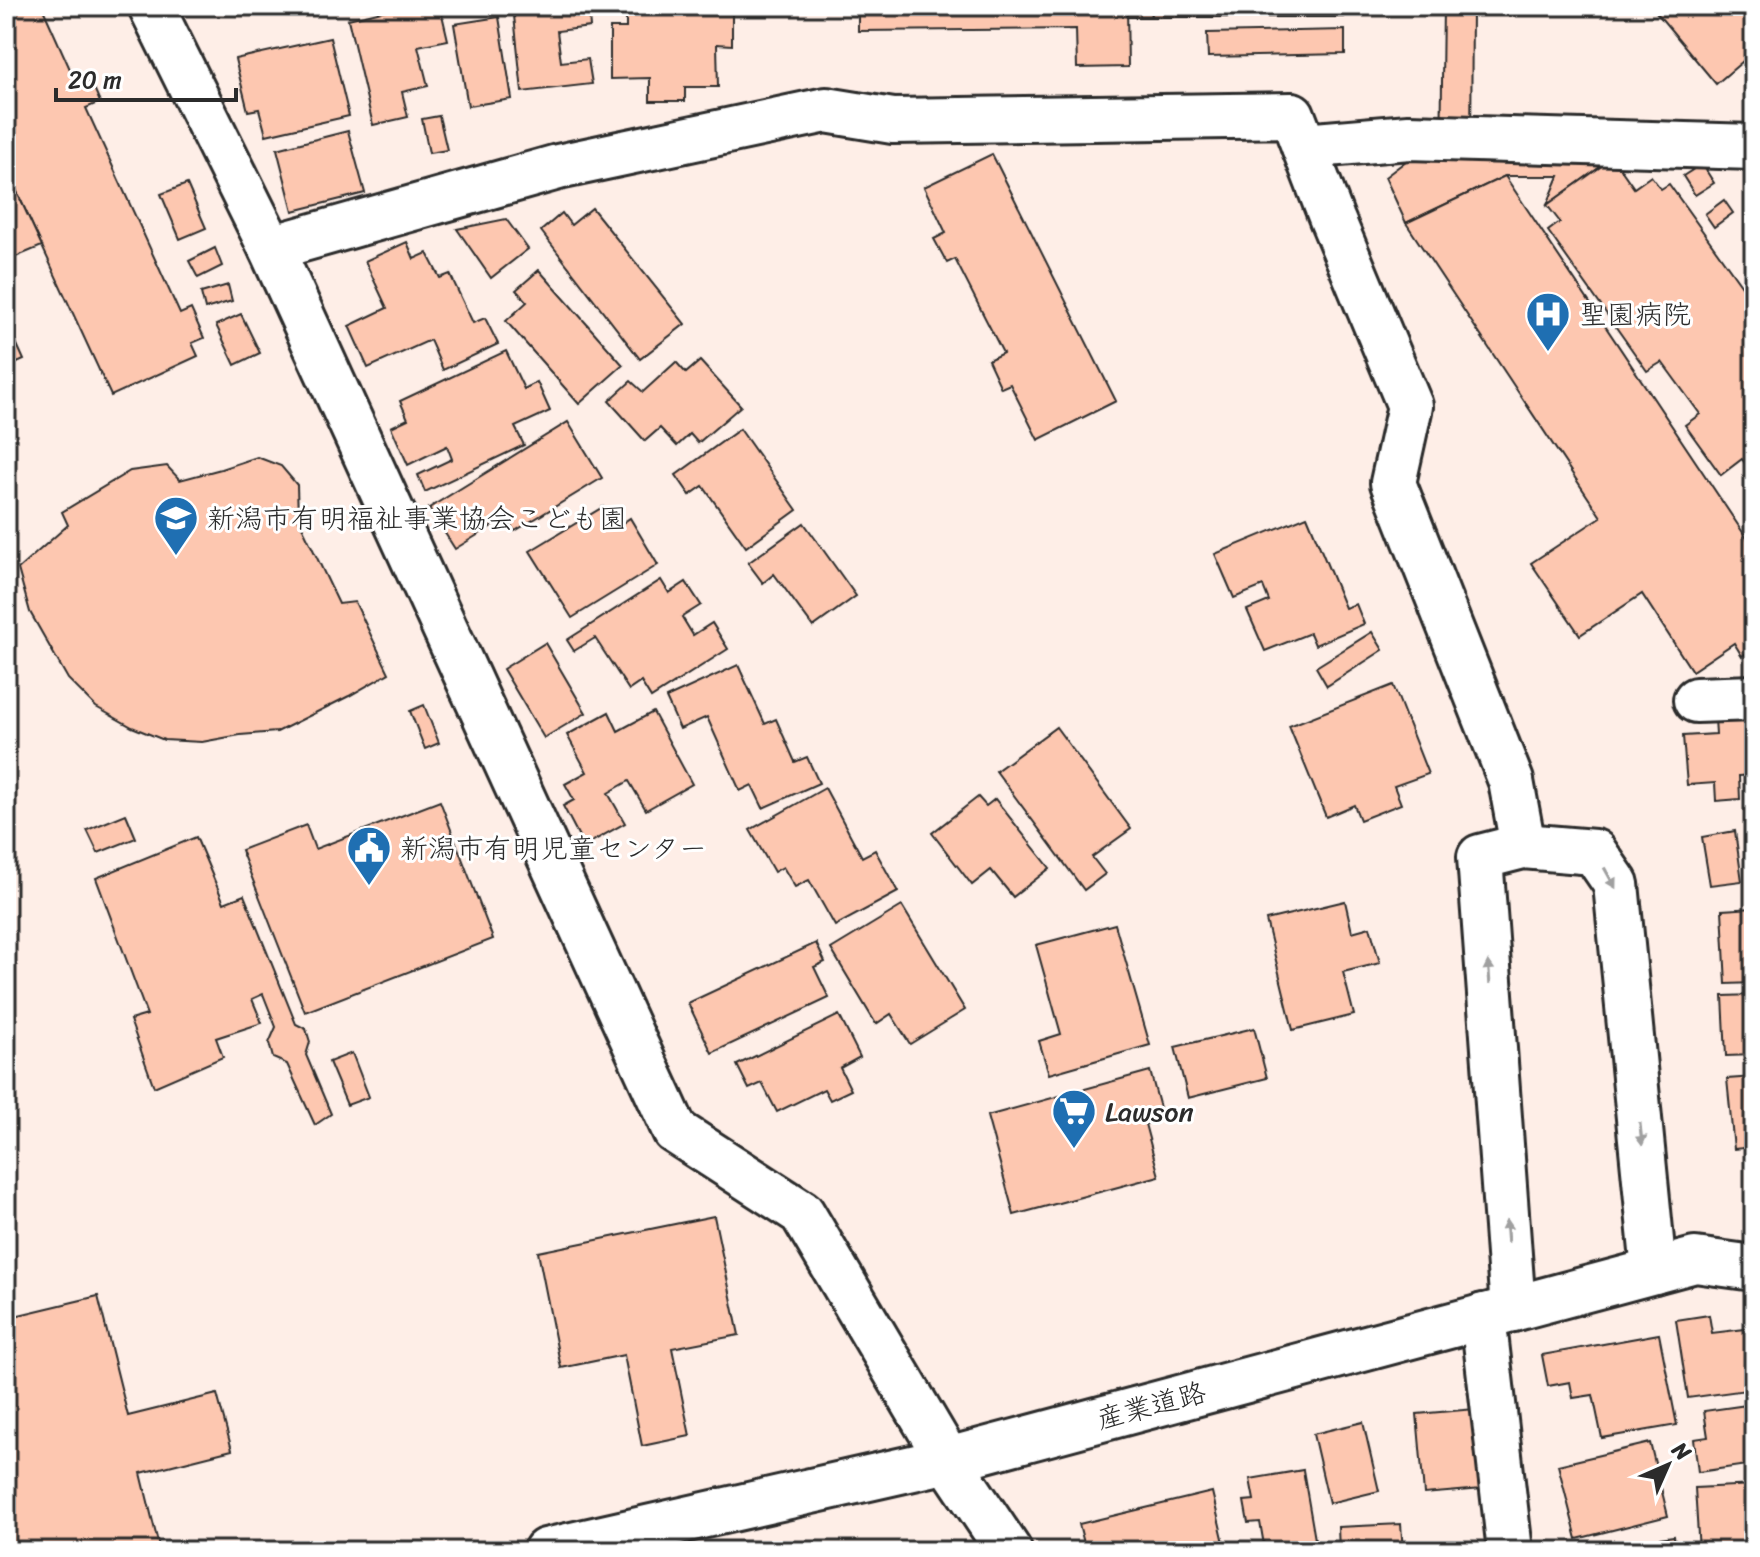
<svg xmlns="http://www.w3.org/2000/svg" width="1760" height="1557" viewBox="0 0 1760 1557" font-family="Sriracha,'Klee One',sans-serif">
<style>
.building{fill:#fdc7b0;stroke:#2b2b2b;stroke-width:2}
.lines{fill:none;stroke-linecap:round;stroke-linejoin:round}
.street-casing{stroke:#2b2b2b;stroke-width:50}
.secondary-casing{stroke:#2b2b2b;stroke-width:50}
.street{stroke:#fff;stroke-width:44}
.secondary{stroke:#fff;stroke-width:44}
.oneway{fill:#a0a0a0}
.labels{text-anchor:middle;stroke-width:6;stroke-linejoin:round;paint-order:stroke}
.poi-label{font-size:28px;fill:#2b2b2b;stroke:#fff;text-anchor:start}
.street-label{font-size:28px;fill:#2b2b2b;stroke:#fff}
</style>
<rect width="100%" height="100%" fill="#feeee7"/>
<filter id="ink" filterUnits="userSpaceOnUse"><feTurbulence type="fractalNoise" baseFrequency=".0125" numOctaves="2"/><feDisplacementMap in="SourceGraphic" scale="16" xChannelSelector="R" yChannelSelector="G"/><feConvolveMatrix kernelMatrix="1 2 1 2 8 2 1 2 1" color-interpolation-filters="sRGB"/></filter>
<g filter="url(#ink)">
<g class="building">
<path d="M6 6H49L43 9 78 87 91 81 100 102 86 108 180 314 191 309 204 338 192 343 198 356 111 396 6 168Z"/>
<path d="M403 6H440L448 40 418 46 428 86 402 92 408 117 373 125 348 19Z"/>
<path d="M513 6H588L590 27 557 31 561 62 588 59 592 84 522 92Z"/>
<path d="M665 6H732V45L717 44 718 87H685V101H650V78L610 79V28H626V12L666 11Z"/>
<path d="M858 6H1127L1128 67 1077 68 1076 29 858 31Z"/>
<path d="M1127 6H1150L1151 17H1127Z"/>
<path d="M1150 6H1343V17H1151Z"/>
<path d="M1443 6H1472L1471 152 1613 158 1547 205 1559 176H1505L1406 223 1385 177 1406 161 1441 158Z"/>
<path d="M1651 6H1754V63L1749 56 1716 84Z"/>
<path d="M499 17 512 99 468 106 454 24Z"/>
<path d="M1345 30V54L1208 57 1207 33Z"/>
<path d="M330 38 349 116 266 135 259 109 248 111 235 59Z"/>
<path d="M439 116 447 150 429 153 422 119Z"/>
<path d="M348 131 365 193 293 211 277 149Z"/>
<path d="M992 154 1116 401 1038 440 1010 384 1001 388 988 360 1003 353 955 259 947 263 934 239 946 233 924 187Z"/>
<path d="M1613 158 1634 188 1651 176 1661 189 1669 184 1754 303V476L1742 459 1721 475 1685 425 1700 414 1662 362 1647 371 1548 231 1560 222 1547 205Z"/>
<path d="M1702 164 1714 183 1695 195 1683 176Z"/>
<path d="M9 175 42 246 6 261V176Z"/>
<path d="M1505 176 1754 549V625L1752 627 1754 629V648L1742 656 1734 643 1692 671 1642 594 1580 635 1531 563 1601 517 1406 223Z"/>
<path d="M187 184 206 228 180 239 161 194Z"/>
<path d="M1724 200 1733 213 1714 227 1705 214Z"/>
<path d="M592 208 685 324 640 359 541 231 562 213 571 225Z"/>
<path d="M506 219 528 249 491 278 457 229Z"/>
<path d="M407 242 414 259 427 253 440 278 450 274 473 323 485 318 498 344 443 370 430 340 368 368 349 326 387 308 365 261Z"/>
<path d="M215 248 222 266 198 278 189 261Z"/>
<path d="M539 270 623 365 579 404 506 321 527 302 516 290Z"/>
<path d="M228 285 232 301 205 309 201 293Z"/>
<path d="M241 314 260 353 235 365 216 325Z"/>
<path d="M6 320 24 360 6 368Z"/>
<path d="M506 351 524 389 537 382 550 411 515 427 524 445 425 492 418 475 452 459 447 446 408 465 391 427 408 419 400 401Z"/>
<path d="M700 361 741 406 698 443 690 434 677 446 660 428 645 441 609 401 631 381 643 392 676 362 686 373Z"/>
<path d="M568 422 602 478 515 531 505 518 455 549 429 508Z"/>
<path d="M740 429 797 510 746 547 703 486 690 495 676 475Z"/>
<path d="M257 457 281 466 297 485 298 518 339 604 355 602 389 673 349 696 277 732 240 735 202 742 164 740 132 727 96 707 68 679 30 612 18 569 68 525 62 512 130 471 167 466 180 480 221 469Z"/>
<path d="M603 507 615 528 630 518 658 565 572 618 530 551Z"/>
<path d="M1307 516 1345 608 1356 604 1364 624 1315 645 1310 633 1265 651 1247 610 1269 601 1263 586 1234 598 1215 554Z"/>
<path d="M804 523 856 596 813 627 774 574 763 583 748 563Z"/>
<path d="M661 580 669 593 686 582 701 605 682 617 693 635 712 623 728 649 651 698 641 682 629 690 595 638 574 651 567 640Z"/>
<path d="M1372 632 1383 650 1327 686 1316 667Z"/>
<path d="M545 643 586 713 544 738 503 669Z"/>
<path d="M738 665 765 724 776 719 795 762 807 757 819 783 763 808 752 785 740 791 707 717 680 729 666 698Z"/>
<path d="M1393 685 1428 774 1394 786 1401 804 1360 820 1354 805 1326 817 1289 726Z"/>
<path d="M424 705 439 743 425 749 410 711Z"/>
<path d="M609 712 618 731 653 712 692 784 646 810 629 781 608 793 625 823 584 846 563 806 574 800 565 784 587 772 567 735Z"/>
<path d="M1754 716V775L1739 776 1740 799 1716 801 1715 783 1687 785 1683 736 1716 734 1715 719Z"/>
<path d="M1056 727 1131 829 1092 857 1105 874 1084 890 996 771Z"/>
<path d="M825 788 862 857 875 850 898 892 835 926 809 880 795 887 783 867 774 872 750 830Z"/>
<path d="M978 797 986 806 995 799 1050 868 1013 897 991 870 972 885 932 833Z"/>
<path d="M440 801 493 939 305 1012 241 850 306 825 315 849Z"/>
<path d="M126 814 136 838 98 853 87 830Z"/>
<path d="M1735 831 1742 881 1710 885 1702 837Z"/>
<path d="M196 837 224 903 244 895 296 1024 306 1029 310 1042 306 1055 331 1114 315 1125 287 1064 273 1058 269 1043 276 1027 263 994 252 999 262 1023 216 1038 223 1057 154 1087 130 1020 147 1015 96 878Z"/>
<path d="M1345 901 1352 932 1370 927 1380 963 1343 972 1354 1015 1293 1030 1266 920Z"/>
<path d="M902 906 965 1010 910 1044 891 1014 876 1024 831 949Z"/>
<path d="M1754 908V983L1726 984 1722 910Z"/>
<path d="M1115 924 1150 1045 1049 1074 1039 1041 1061 1034 1036 945Z"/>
<path d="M816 943 825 962 814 967 829 998 712 1053 688 1003Z"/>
<path d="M1754 995V1055L1726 1056 1723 996Z"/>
<path d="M839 1015 860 1057 840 1068 851 1090 830 1100 824 1089 777 1112 762 1083 749 1089 737 1065Z"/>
<path d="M1254 1028 1267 1078 1188 1098 1175 1047Z"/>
<path d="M352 1053 369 1097 347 1105 329 1062Z"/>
<path d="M1150 1071 1163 1119 1145 1124 1159 1176 1014 1215 987 1116Z"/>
<path d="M1754 1077V1147L1734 1149 1727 1079Z"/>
<path d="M714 1216 739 1335 672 1348 690 1436 642 1446 624 1355 561 1368 538 1252Z"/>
<path d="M98 1296 128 1416 217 1394 232 1450 141 1473 160 1551H6V1318Z"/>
<path d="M1709 1315 1712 1333 1754 1328V1389L1688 1398 1676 1320Z"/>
<path d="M1659 1334 1677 1425 1602 1438 1593 1395 1573 1398 1570 1382 1548 1386 1542 1355Z"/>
<path d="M1754 1404V1464L1698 1472 1694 1439 1708 1437 1704 1411Z"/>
<path d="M1475 1409 1482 1489 1424 1494 1417 1414Z"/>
<path d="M1363 1422 1379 1491 1329 1503 1313 1434Z"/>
<path d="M1650 1443 1668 1516 1577 1539 1558 1465Z"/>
<path d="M1303 1470 1317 1551H1265L1260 1522 1248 1523 1244 1501 1254 1500 1250 1479Z"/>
<path d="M1754 1485V1549L1699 1551 1695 1488Z"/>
<path d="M1212 1492 1226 1551H1086L1079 1524Z"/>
<path d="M1401 1524 1403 1551H1339L1338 1527Z"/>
<path d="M1674 1536 1676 1551H1571Z"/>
</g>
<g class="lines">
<g class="street-casing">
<g id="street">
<path d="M151 6 271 248 675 1131 802 1213 948 1460"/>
<path d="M1304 146 1409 137 1754 147"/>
<path d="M271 248 558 167 826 110 893 121 1292 115 1332 219 1410 406 1393 483 1511 781 1523 846"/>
<path d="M1696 700 1754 698"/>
<path d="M1513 1309 1480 857 1523 846 1594 852 1616 884 1654 1271"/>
<path d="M1483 1316 1510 1551"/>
</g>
</g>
<g class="secondary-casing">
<g id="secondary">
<path d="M948 1460 1009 1551"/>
<path d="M546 1551 948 1460 1695 1260 1754 1268"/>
</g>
</g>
<use href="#street" class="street"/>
<use href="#secondary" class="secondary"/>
</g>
<defs><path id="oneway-solid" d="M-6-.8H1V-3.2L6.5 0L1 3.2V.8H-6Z" transform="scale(2)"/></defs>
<g class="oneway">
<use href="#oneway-solid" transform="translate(1610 878) rotate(61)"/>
<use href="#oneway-solid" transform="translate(1489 972) rotate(-94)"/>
<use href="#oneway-solid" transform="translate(1641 1134) rotate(84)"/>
<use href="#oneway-solid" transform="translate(1507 1231) rotate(-94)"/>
</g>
</g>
<defs>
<g id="hospital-pin" transform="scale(2.3)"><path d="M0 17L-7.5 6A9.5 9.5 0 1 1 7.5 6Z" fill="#1f6fb2" stroke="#fff"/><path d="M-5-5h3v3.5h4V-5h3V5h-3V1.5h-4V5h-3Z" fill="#fff"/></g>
<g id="school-pin" transform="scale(2.3)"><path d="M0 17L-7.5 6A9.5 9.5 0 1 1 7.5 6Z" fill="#1f6fb2" stroke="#fff"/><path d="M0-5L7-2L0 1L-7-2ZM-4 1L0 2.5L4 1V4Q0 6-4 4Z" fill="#fff"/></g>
<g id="civic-pin" transform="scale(2.3)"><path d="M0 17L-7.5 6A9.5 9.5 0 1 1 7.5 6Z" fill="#1f6fb2" stroke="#fff"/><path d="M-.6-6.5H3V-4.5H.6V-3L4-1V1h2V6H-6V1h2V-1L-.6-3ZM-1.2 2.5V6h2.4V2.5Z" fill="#fff"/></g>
<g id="supermarket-pin" transform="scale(2.3)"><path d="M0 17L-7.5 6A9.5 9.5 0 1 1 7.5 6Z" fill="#1f6fb2" stroke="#fff"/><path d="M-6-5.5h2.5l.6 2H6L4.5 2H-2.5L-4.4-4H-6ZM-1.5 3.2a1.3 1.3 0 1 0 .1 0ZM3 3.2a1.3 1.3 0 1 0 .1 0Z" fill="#fff"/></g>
</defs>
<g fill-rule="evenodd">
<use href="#hospital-pin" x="1548" y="314"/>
<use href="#school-pin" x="176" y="518"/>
<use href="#civic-pin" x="369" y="848"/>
<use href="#supermarket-pin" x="1074" y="1111"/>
</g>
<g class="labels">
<g class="poi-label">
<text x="1579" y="324">聖園病院</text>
<text x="207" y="528">新潟市有明福祉事業協会こども園</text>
<text x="400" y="858">新潟市有明児童センター</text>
<text x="1105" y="1121">Lawson</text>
</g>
<g class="street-label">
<text transform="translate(1151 1405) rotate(-15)" y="10">産業道路</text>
</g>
</g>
<rect width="1760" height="1557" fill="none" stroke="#fff" stroke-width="32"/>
<rect x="16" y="16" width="1728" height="1525" fill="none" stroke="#2b2b2b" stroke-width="3" filter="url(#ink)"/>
<g transform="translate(1668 1465) rotate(45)" stroke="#ffffff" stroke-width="6" paint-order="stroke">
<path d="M0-6L14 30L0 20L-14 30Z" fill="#2b2b2b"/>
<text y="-12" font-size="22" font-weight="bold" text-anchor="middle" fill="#2b2b2b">N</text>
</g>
<path d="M56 88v12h180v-12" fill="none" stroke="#2b2b2b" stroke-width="4"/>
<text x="68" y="88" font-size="24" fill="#2b2b2b" stroke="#ffffff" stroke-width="6" paint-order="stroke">20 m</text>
</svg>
